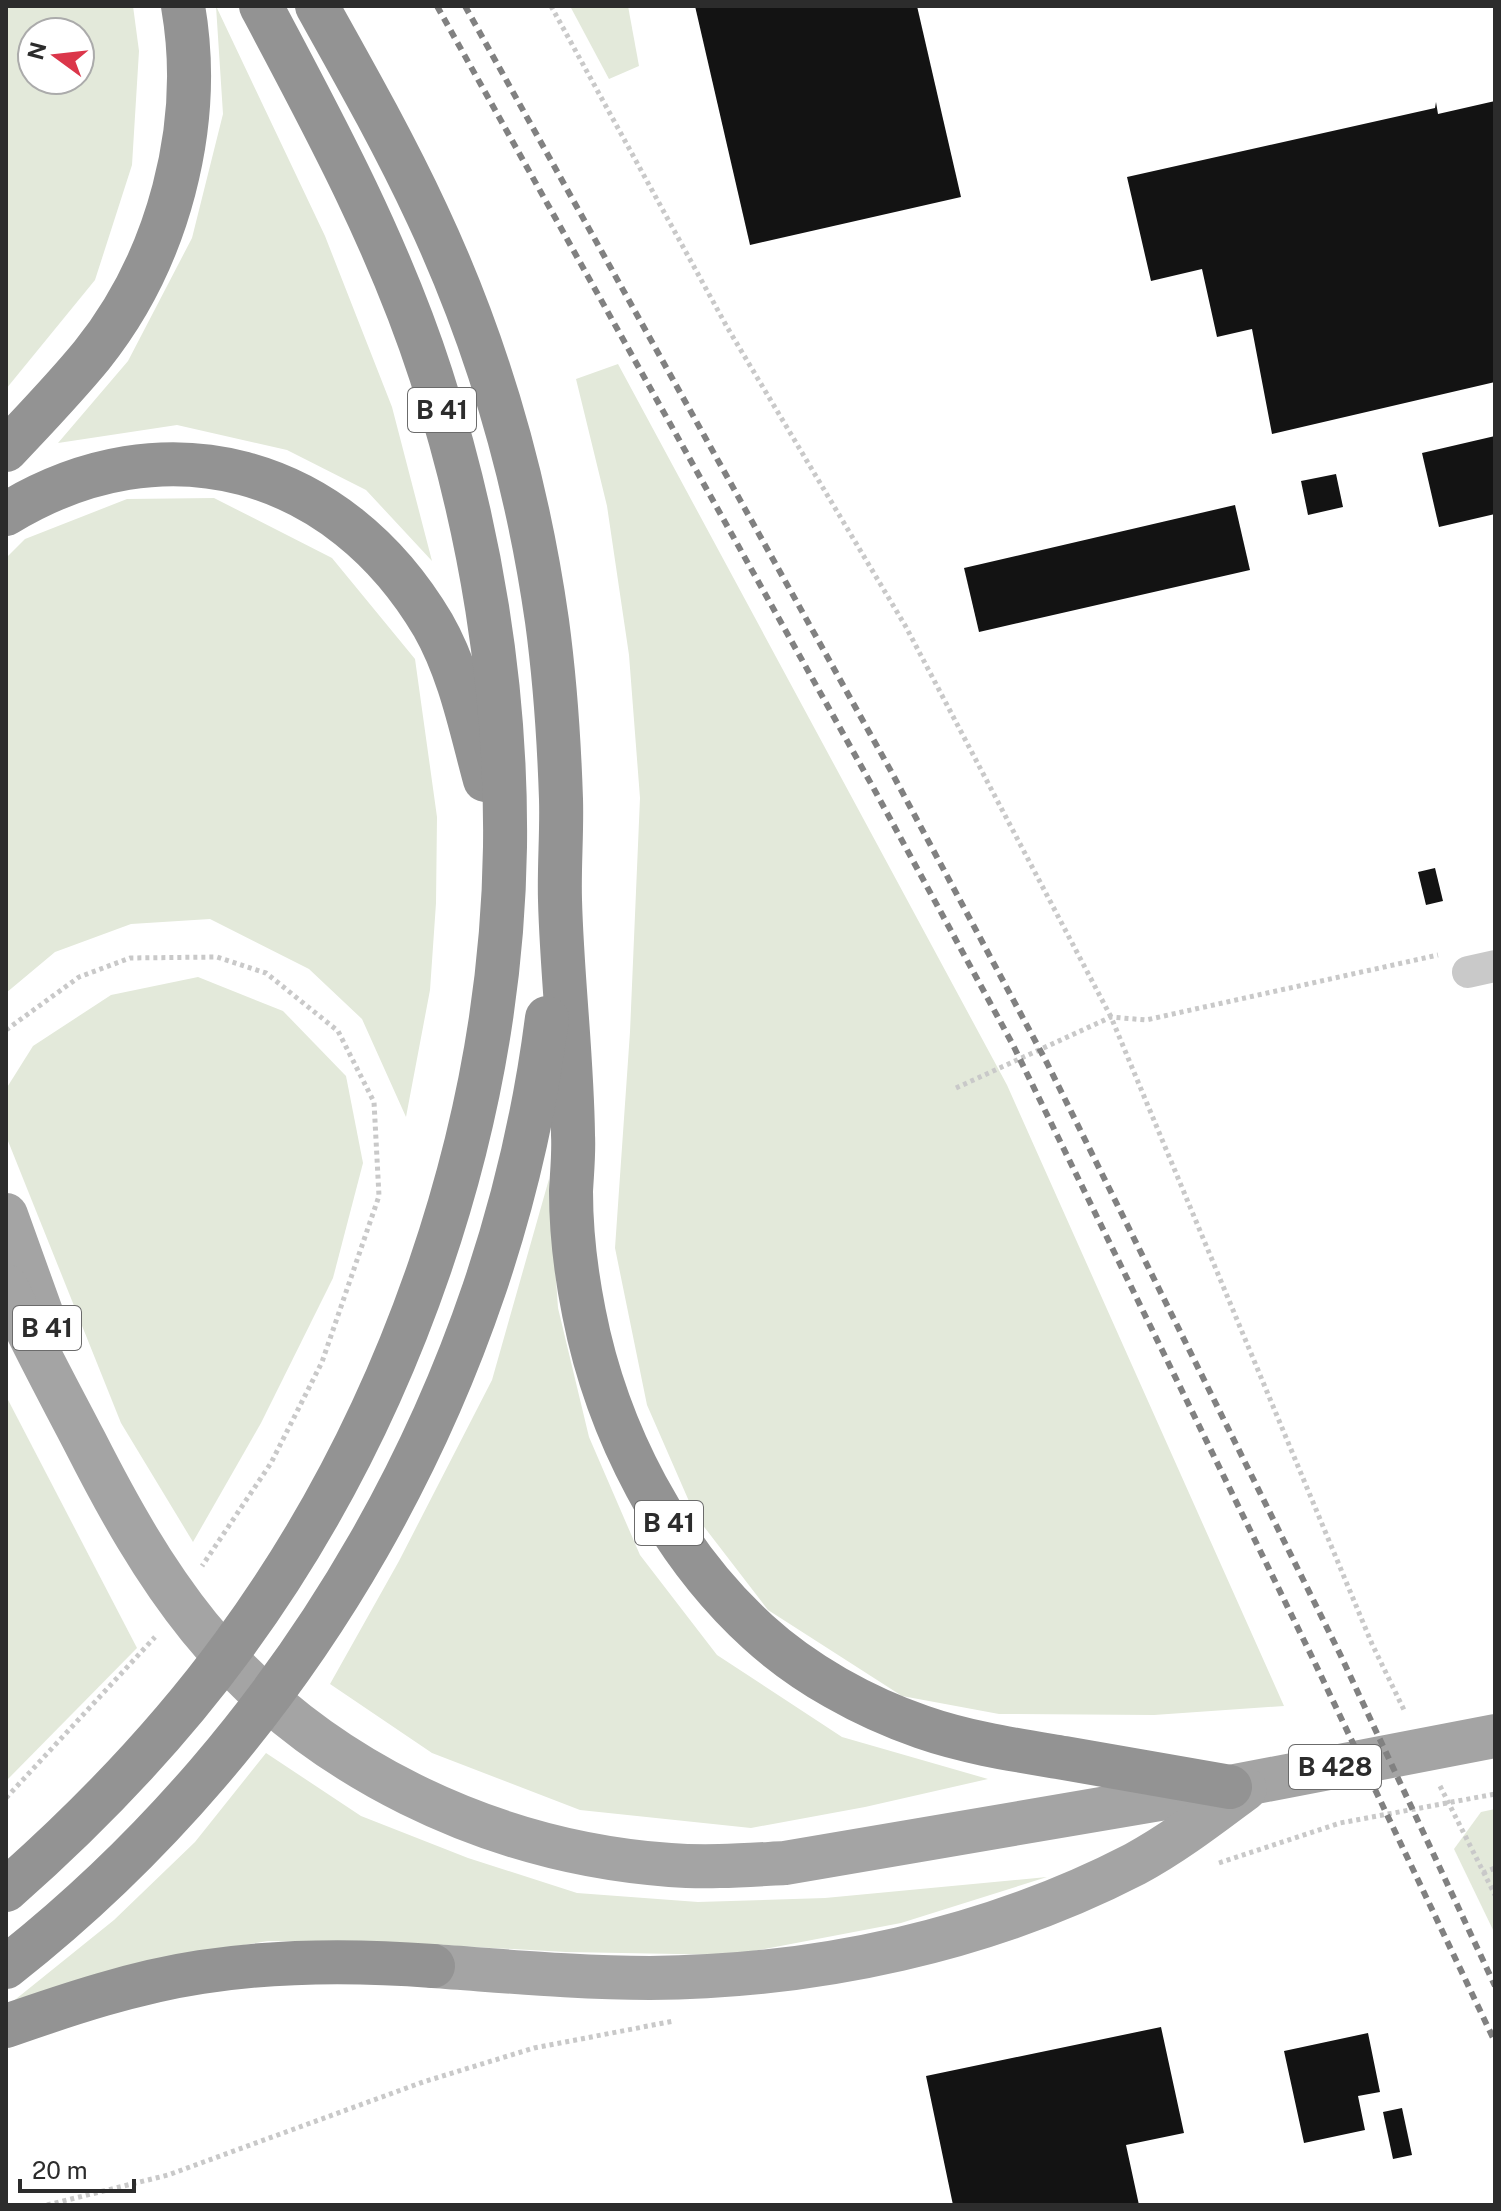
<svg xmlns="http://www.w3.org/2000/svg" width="1501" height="2211" viewBox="0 0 1501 2211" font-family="'Public Sans',sans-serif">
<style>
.green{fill:#e3e9da;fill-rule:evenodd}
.building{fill:#131313}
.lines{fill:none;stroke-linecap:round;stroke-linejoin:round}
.path{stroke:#c9c9c9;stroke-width:5;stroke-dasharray:4 4;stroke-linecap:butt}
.street{stroke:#c9c9c9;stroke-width:32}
.primary{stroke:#a4a4a4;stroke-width:44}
.highway{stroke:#939393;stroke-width:44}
.rail{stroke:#818181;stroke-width:6;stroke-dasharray:8 6;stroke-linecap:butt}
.labels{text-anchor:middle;stroke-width:8;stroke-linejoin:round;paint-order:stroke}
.shield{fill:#fff;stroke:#6b6b6b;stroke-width:2}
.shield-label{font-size:26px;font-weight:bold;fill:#2c2c2c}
</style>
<rect width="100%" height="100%" fill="#fff"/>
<g class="green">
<path d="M6 6H133L139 51 132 165 95 280 6 389ZM80 32V80H32V32Z"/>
<path d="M216 6 325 236 392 407 432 561 366 490 287 450 177 425 58 443 128 361 192 238 223 114Z"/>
<path d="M570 6H628L639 66 609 79Z"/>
<path d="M618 364 1007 1085 1284 1706 1154 1715 999 1714 902 1696 768 1610 695 1515 647 1405 615 1248 630 1032 640 798 629 655 607 506 576 379Z"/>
<path d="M214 498 332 558 415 659 437 817 436 903 430 990 406 1117 362 1019 309 969 210 919 131 924 55 952 6 993V558L25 539 127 499Z"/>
<path d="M198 977 283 1011 346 1076 363 1163 333 1278 261 1423 193 1542 121 1423 6 1136V1089L33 1046 111 995Z"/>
<path d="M549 1179 558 1308 589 1437 640 1555 717 1655 842 1737 988 1779 865 1807 751 1828 580 1810 432 1753 330 1684 399 1561 492 1380Z"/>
<path d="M6 1396 137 1648 6 1781Z"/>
<path d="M266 1753 361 1816 468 1858 577 1893 698 1902 825 1898 1047 1877 901 1923 733 1955 566 1952 401 1943 268 1941 158 1959 11 2003 114 1920 195 1842Z"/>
<path d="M1495 1809V1934L1454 1849 1481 1812Z"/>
</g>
<g class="building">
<path d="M695 6H917L961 197 750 245Z"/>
<path d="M1495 101V382L1272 434 1252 329 1217 337 1202 269 1151 281 1127 177 1435 108 1436 102 1438 114Z"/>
<path d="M1495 436V514L1439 527 1422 453Z"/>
<path d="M1336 474 1343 507 1308 515 1301 481Z"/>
<path d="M1235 505 1250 570 979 632 964 568Z"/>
<path d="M1435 868 1443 901 1426 905 1418 872Z"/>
<path d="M1161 2027 1184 2133 1126 2145 1139 2205H953L926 2076Z"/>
<path d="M1368 2033 1380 2092 1358 2096 1365 2130 1304 2143 1284 2051Z"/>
<path d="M1402 2108 1412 2155 1393 2159 1383 2112Z"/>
</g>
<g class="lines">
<g class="path">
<path d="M551 6 727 327 906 627 1111 1017 1372 1644 1405 1712"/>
<path d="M6 1030 79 977 130 958 217 957 266 973 338 1031 374 1102 379 1196 322 1362 271 1463 202 1566"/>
<path d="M956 1088 1111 1017 1146 1020 1438 955"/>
<path d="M1440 1786 1495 1895"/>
<path d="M6 1798 155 1637"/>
<path d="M1219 1863 1340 1823 1495 1794"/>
<path d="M1483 1873 1495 1868"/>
<path d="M47 2205 168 2175 423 2082 534 2048 674 2021"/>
</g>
<path class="street" d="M1468 972 1495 966"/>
<g class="primary">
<path d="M6 1215 42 1315"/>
<path d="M6 1286C30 1339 58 1390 85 1442 118 1507 153 1570 199 1627 313 1768 491 1852 670 1865 708 1868 747 1865 785 1863L1230 1787 1495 1736"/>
<path d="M433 1966C505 1971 578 1978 650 1978 816 1977 988 1940 1135 1864 1174 1843 1210 1815 1245 1789"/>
</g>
<g class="highway">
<path d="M317 6C355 74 394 143 427 214 487 342 527 481 547 621 555 680 559 739 561 799 562 833 559 866 560 900 562 978 572 1056 573 1135 574 1153 572 1172 571 1191 571 1231 576 1273 584 1313 607 1431 669 1551 758 1632 804 1674 864 1707 922 1727 968 1743 1016 1750 1064 1758 1119 1768 1175 1777 1230 1787"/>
<path d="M6 450C35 419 65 388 92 355 168 260 204 126 183 6"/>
<path d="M6 514C165 417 339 466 433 625 460 672 471 729 485 780"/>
<path d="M6 1890C90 1816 167 1736 233 1646 399 1420 501 1128 505 847 507 688 480 526 431 375 389 245 325 126 261 6"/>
<path d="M6 1967C299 1737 500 1388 547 1018"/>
<path d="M6 2026C69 2004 135 1982 201 1972 278 1960 355 1960 433 1966"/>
</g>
<g class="rail">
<path d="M437 6 874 789 1013 1045 1314 1661 1495 2042"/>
<path d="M465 6 892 773 1047 1063 1340 1654 1495 1986"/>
</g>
</g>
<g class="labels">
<g class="shield">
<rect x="408" y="388" width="68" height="44" rx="6"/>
<rect x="13" y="1306" width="68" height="44" rx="6"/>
<rect x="635" y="1501" width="68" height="44" rx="6"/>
<rect x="1289" y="1745" width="92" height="44" rx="6"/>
</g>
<g class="shield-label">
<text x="442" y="419">B 41</text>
<text x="47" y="1337">B 41</text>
<text x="669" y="1532">B 41</text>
<text x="1335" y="1776">B 428</text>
</g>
</g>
<rect width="1501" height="2211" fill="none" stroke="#2c2c2c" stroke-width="16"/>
<g transform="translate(56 56) rotate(285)"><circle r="38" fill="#ffffff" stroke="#ababab" stroke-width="2"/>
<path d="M0-6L14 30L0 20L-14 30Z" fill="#db364a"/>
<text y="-12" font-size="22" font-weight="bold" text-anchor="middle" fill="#2c2c2c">N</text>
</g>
<path d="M20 2179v12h114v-12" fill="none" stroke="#2c2c2c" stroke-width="4"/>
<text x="32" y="2179" font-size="24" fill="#2c2c2c" stroke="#ffffff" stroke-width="6" paint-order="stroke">20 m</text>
</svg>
